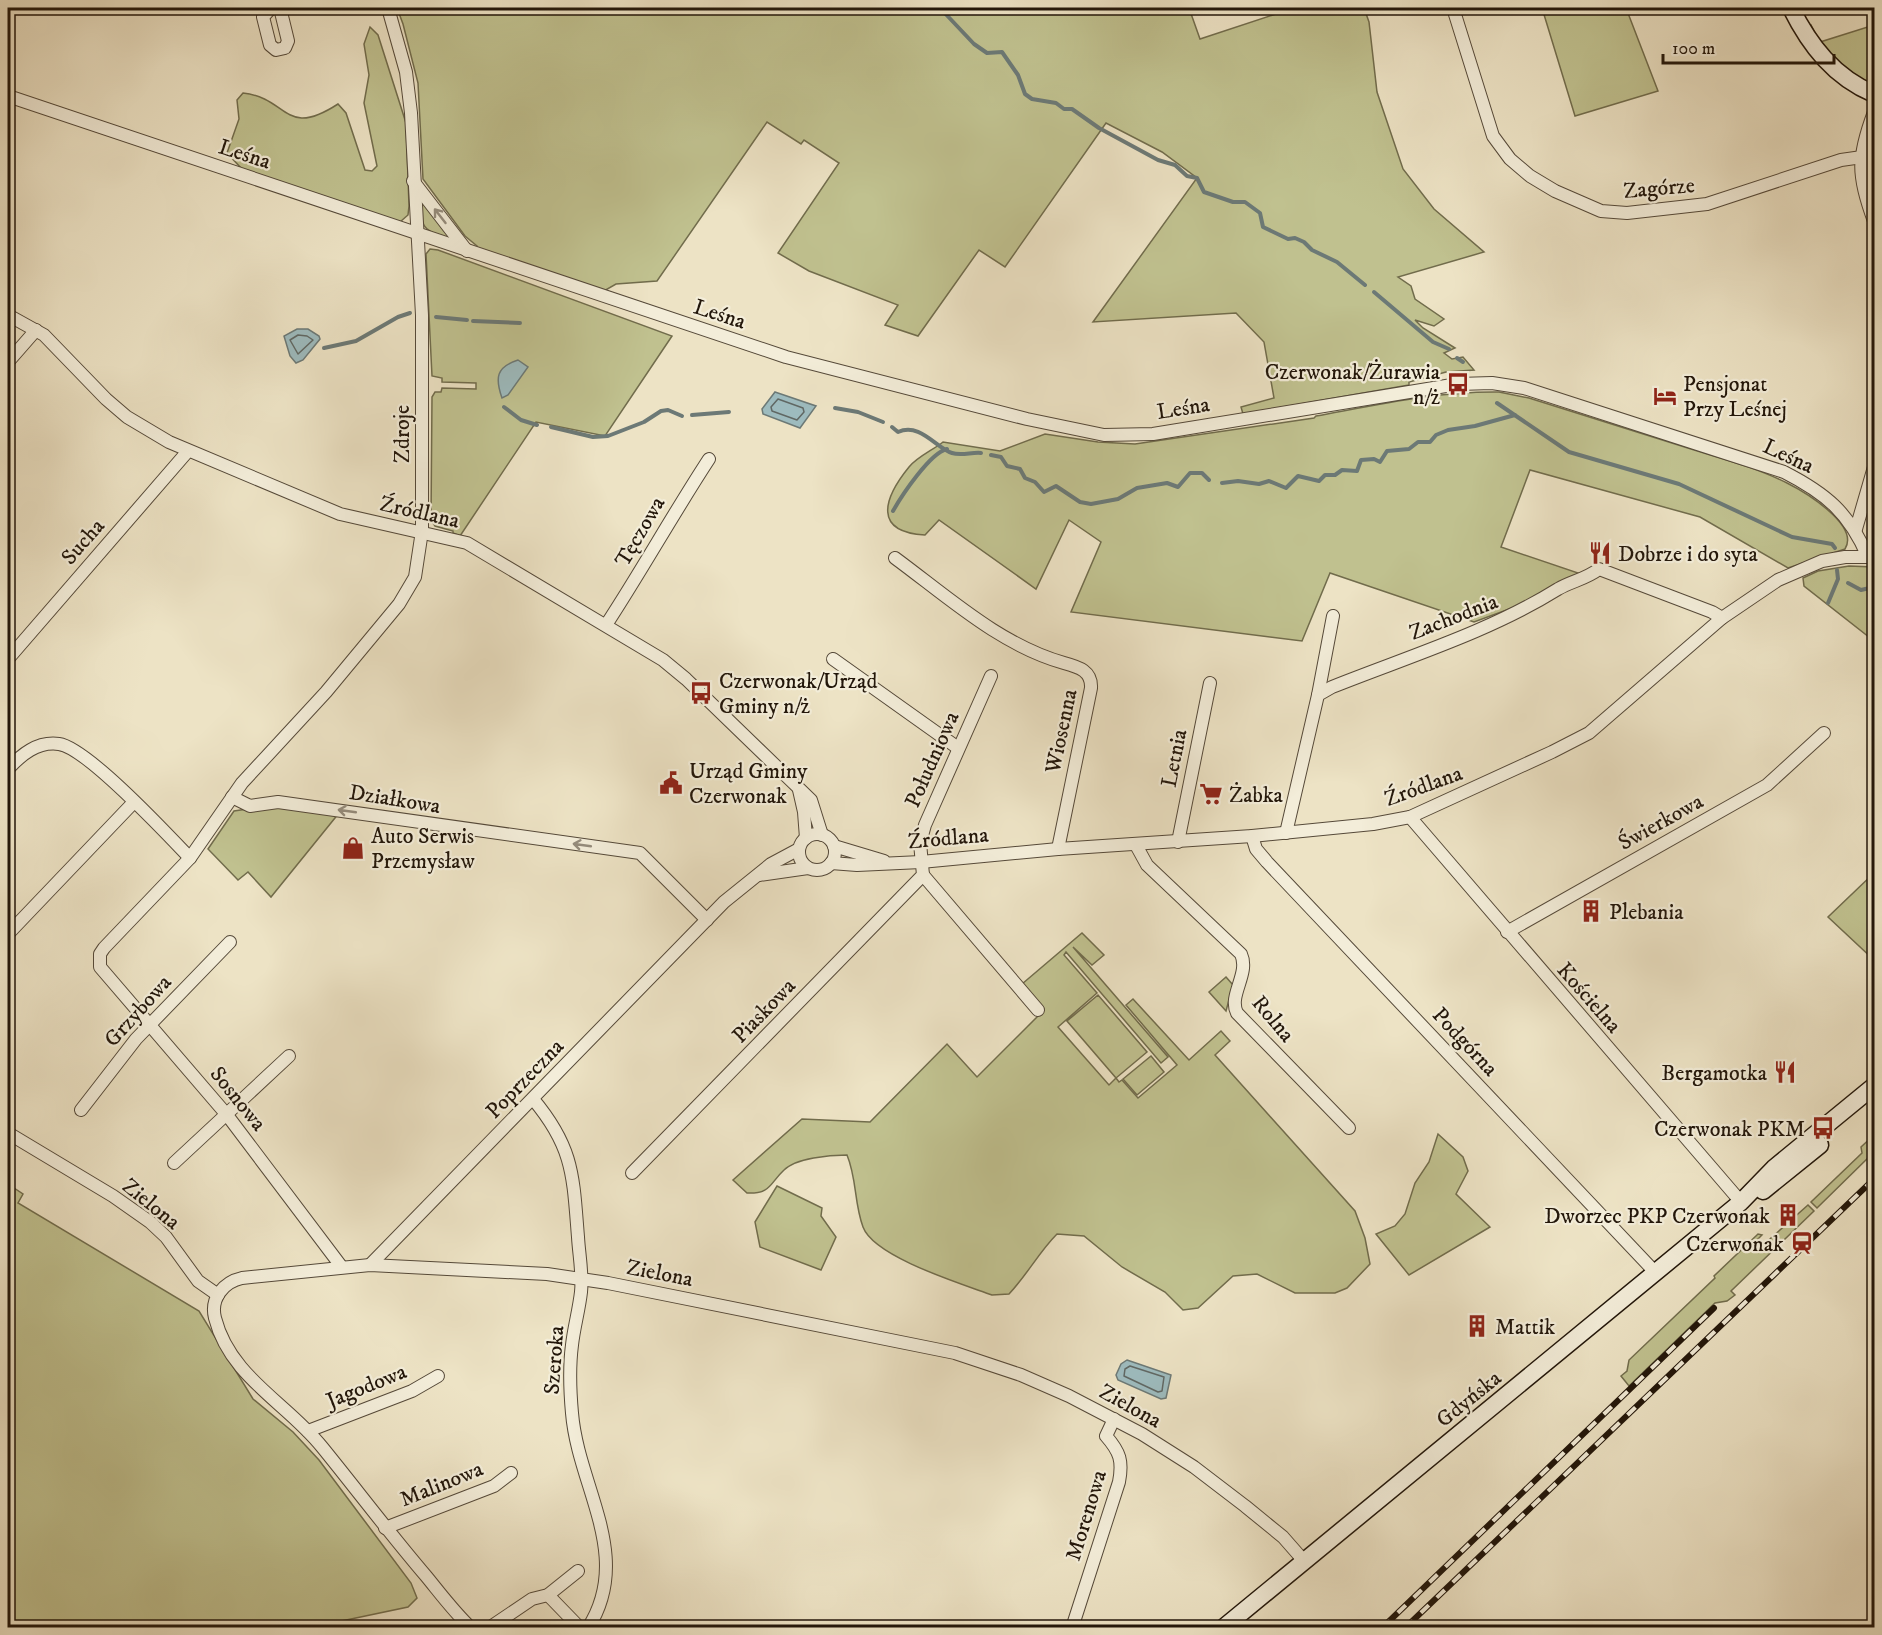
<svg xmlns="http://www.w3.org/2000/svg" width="1882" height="1635" viewBox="0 0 1882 1635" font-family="'IM FELL DW Pica',serif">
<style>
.green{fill:#c0c18f;stroke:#716c4c;stroke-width:1.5}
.water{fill:#9dbbbe;stroke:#6c7976;stroke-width:1.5}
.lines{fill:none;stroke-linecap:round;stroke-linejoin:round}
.shore{stroke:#606864;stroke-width:1.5}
.stream{stroke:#6c7976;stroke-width:4}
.street-casing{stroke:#554939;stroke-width:14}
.secondary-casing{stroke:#22160a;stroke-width:19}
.street{stroke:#f3edd9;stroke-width:12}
.secondary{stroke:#f3edd9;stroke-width:16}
.rail-casing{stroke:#22160a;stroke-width:6}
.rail{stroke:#f3edd9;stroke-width:4;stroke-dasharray:11;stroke-linecap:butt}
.oneway{stroke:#958c7c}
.labels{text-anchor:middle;stroke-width:4.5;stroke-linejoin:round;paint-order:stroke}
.street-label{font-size:22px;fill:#22160a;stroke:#f3edd9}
.poi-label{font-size:22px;fill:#22160a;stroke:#f3edd9;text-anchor:start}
</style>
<rect width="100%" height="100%" fill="#ede3c5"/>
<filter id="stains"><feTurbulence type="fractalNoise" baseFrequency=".00333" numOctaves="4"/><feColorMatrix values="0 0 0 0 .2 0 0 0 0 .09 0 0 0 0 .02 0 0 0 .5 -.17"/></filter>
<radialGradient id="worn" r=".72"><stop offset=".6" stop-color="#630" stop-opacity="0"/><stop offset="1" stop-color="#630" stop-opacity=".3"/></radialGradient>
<g class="green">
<path d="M397 8H1189L1200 39 1294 8H1364L1369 22 1377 92 1403 169 1434 209 1484 252 1398 277 1411 286 1415 299 1444 319 1434 326 1415 320 1423 328 1455 348 1444 353 1452 359 1463 357 1474 370 1446 372 1409 382V385L1243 414 1241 407 1274 398 1264 342 1236 313 1093 322 1197 178 1162 152 1106 123 1005 267 979 250 918 336 885 325 898 305 809 271 778 253 839 163 804 140 801 144 767 122 657 281 616 284 604 291 476 249 477 246 465 236 423 179 418 83 403 24Z"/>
<path d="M1542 8H1626L1658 91 1575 116Z"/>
<path d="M1811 25 1820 42 1874 25V88L1838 66 1808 26Z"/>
<path d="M370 27 378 35 406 123 409 206 408 215 400 222 243 170 227 153 239 119 237 100 243 93C289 98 284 139 338 104L346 113 365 170 372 171 377 166 364 103 369 75 364 44Z"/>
<path d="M420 197 454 240C422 230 421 230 420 197Z"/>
<path d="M430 249 438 250 672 336 605 436 536 422 460 536 453 533V531L435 526 431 520 432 397 435 392H441L442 388 476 389V383L442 382V378L432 376 426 254Z"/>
<path d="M1499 392 1529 398C1583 415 1637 432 1691 449 1723 459 1757 468 1787 483 1805 492 1860 525 1845 549L1788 568 1700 517 1530 470 1501 547 1587 576 1523 604 1474 622 1330 573 1302 641 1071 612 1101 542 1069 520 1036 589 939 520 925 535C873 532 883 499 909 467 917 457 933 450 943 442L1000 451 1045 434 1098 442 1135 444 1314 418 1316 416C1376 405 1438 391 1499 392Z"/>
<path d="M1849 566 1874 567V641L1804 586 1803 578 1818 571Z"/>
<path d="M276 805 339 813 271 897 248 872 238 880 208 849 234 811Z"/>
<path d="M1874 873V960L1828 917Z"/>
<path d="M1082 933 1104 955 1092 965 1073 947 1168 1057 1161 1063 1066 952 1064 955 1097 993 1058 1027 1109 1085 1116 1078 1067 1021 1098 995 1147 1052 1116 1078 1119 1082 1122 1080 1138 1098 1177 1065 1126 1005 1133 999 1189 1060 1221 1031 1230 1041 1215 1055 1355 1211 1365 1238 1370 1264 1347 1288 1335 1293H1295L1257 1274 1233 1276 1198 1308 1183 1310 1165 1292 1122 1267 1084 1236 1057 1234C1039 1252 1027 1275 1009 1294L992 1295C962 1284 874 1257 863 1227 854 1203 857 1179 847 1155 830 1155 796 1158 784 1170 769 1184 771 1194 747 1193L733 1180 802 1119 870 1122 947 1044 977 1077 1044 1010 1022 984Z"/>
<path d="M1226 977 1233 985 1226 1011 1209 992Z"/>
<path d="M1151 1056 1164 1072 1137 1095 1123 1079Z"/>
<path d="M1438 1134 1463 1157 1468 1171 1456 1194 1490 1227 1409 1275 1376 1234 1395 1226 1405 1214 1415 1183 1429 1162Z"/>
<path d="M1874 1135V1159L1870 1156 1817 1208 1811 1202 1862 1153 1861 1147Z"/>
<path d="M8 1184 23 1194 18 1203 199 1311 253 1399 293 1432 319 1460 411 1583 417 1598 408 1607 313 1627 8 1628Z"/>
<path d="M777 1186 822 1208 821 1216 836 1237 821 1270 760 1247 755 1222Z"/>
<path d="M1808 1205 1814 1211 1731 1291 1735 1295 1727 1301 1715 1303 1629 1386 1621 1376 1627 1371 1629 1360 1715 1278 1714 1276 1758 1234 1762 1235 1757 1240 1762 1246Z"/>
</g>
<g class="water">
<path d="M297 329H308L319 336 320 339 303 360 296 363 290 356 284 336Z"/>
<path d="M518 360 528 367 508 395 502 398C495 378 496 367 518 360Z"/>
<path d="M775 392 816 406 800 428 763 414 762 409Z"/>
<path d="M1127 1360 1171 1375 1166 1398 1161 1399 1118 1380 1116 1375 1121 1364Z"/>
</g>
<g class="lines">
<g class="shore">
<path d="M298 335 307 336 313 340 298 354 290 340Z"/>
<path d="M778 399 803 408 804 412 797 420 772 411 771 407Z"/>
<path d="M1130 1366 1164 1377 1162 1391 1158 1392 1124 1376 1125 1369Z"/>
</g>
<g class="stream">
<path d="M940 8 974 44 987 53 1002 52 1018 75 1025 94 1032 99 1056 103 1064 109H1072L1099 128 1158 160 1175 165 1187 176 1197 178 1204 192 1233 202H1245L1260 213 1263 227 1288 239 1295 238 1304 242 1312 250 1337 262 1365 285"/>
<path d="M1374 292 1433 342 1449 349"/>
<path d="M436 317 467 320"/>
<path d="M473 321 520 323"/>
<path d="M324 348 356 341 398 317 410 313"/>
<path d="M1457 358 1463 362"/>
<path d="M1497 403 1569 452 1679 484 1792 537 1832 544 1835 548"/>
<path d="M504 407 521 420 537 425"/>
<path d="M835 408 858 412 883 422"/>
<path d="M692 415 729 412"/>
<path d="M551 427 593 437 608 436 644 422 661 411 668 410 682 416"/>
<path d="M892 427 898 432C920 422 936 448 952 453 961 456 972 452 981 453"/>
<path d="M991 455 1001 457 1007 466 1020 469 1025 478 1035 482 1044 492 1056 486 1080 502 1091 504 1118 499 1137 488 1167 483 1178 487 1190 473H1202L1209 480"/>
<path d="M1222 483 1238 481 1259 484 1269 481 1286 488 1298 476 1319 481 1325 475H1335L1342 470 1357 471 1361 460 1374 459 1380 462 1387 451 1409 449 1418 442H1430L1436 435 1448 430 1475 426 1515 415"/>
<path d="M893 511C902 495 930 453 947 449"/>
<path d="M1848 583 1861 590 1874 587"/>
<path d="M1828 603 1838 579 1837 570"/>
</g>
<g class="street-casing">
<g id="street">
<path d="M271 8 263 17 270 45 276 50 285 48 288 41 280 8"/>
<path d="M1453 8 1493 136 1510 159 1530 176 1555 191 1601 211 1627 213 1707 204 1841 160 1862 157 1874 159"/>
<path d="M8 96 786 357 1027 419 1104 435 1153 434 1458 384 1492 383 1524 388 1784 472C1827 494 1849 513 1868 557"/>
<path d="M1874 112C1857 157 1857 176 1874 221"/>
<path d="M413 181 467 251"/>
<path d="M8 315 44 335 106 399 127 417 169 442 340 514 467 543 663 660 686 679 811 800 822 835"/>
<path d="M8 362 36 330"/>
<path d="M1856 529 1874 467"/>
<path d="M895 558C948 597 1000 645 1064 663 1079 667 1092 671 1091 688L1058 849"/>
<path d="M606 625C642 570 673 514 709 459"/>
<path d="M8 659 188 451"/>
<path d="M833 659 958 748"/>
<path d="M1318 695 1333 616"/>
<path d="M8 769C21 755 37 741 59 744 87 748 167 834 190 858L242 783 326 692 399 604 415 577 422 531V315L411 113 406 72 388 8"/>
<path d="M799 790 804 812 806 838"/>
<path d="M232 797 250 806 278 802 640 853 707 920"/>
<path d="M1410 817 1741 1202"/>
<path d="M1286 833 1318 695 1332 687C1407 657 1489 632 1558 589 1572 581 1586 579 1599 569L1712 612 1722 618"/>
<circle cx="817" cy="852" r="18"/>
<path d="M1252 836 1256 849 1267 862 1655 1272"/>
<path d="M1178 842 1210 683"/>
<path d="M1136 845 1147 865 1241 954C1250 974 1228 995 1237 1013L1349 1128"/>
<path d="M834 846 884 861"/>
<path d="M190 858 104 948 100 954V967L227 1115 341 1266"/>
<path d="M831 863 857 865 921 862 1058 849 1252 836 1373 824 1410 817 1552 752 1589 733 1722 618 1778 580 1822 561 1845 557H1873"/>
<path d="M759 875 808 868"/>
<path d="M923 875 1038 1010"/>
<path d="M1507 932 1767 785 1824 733"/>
<path d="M8 934 134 802"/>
<path d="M533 1099C574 1148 573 1176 578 1237 579 1255 583 1274 581 1292 579 1310 574 1327 572 1345 569 1368 570 1391 572 1413 578 1487 634 1556 588 1628"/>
<path d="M81 1110 136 1039 230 942"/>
<path d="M8 1133 113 1196 150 1222 166 1237 198 1281 218 1295"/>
<path d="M174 1163 289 1056"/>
<path d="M632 1173 923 875 920 843 925 825 991 676"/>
<path d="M370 1265 724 902 771 864 799 849"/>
<path d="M308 1431 412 1391 438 1376"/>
<path d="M385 1528 494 1486 511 1473"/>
<path d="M548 1595 580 1628"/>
<path d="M471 1628C454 1612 440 1593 426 1576 390 1534 357 1490 322 1447 287 1403 230 1377 215 1318 210 1298 224 1282 242 1278L370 1265 547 1274 608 1283 955 1353 1021 1375 1069 1396 1142 1434 1194 1467 1245 1506 1283 1537 1304 1561"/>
<path d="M489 1628 532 1599 548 1595 578 1571"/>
<path d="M1072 1628 1119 1482C1123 1461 1120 1452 1106 1436L1114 1419"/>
</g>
</g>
<g class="secondary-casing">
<g id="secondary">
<path d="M1791 8C1810 46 1834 77 1874 94"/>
<path d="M1763 1191 1820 1145"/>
<path d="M1223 1628 1741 1202 1774 1168 1874 1086"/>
</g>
</g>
<use href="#street" class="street"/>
<use href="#secondary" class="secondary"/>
<g class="rail-casing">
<g id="rail">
<path d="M1382 1628 1714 1308"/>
<path d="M1405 1628 1874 1179"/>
</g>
</g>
<use href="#rail" class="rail"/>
</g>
<defs><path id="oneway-shaft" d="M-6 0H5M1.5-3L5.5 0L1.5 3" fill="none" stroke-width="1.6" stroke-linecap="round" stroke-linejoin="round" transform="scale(1.5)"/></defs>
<g class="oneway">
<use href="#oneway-shaft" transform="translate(440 216) rotate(-128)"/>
<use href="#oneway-shaft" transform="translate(347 811) rotate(-172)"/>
<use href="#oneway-shaft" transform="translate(582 845) rotate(-172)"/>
</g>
<defs>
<g id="bus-bare" transform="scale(1.8)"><path d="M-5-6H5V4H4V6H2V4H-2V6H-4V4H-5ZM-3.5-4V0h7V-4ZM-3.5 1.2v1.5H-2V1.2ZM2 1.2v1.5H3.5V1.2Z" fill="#8f2418" stroke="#f3edd9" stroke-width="2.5" paint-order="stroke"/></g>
<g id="hotel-bare" transform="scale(1.8)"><path d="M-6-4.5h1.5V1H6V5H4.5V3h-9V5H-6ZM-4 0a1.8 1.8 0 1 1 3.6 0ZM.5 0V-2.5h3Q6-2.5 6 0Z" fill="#8f2418" stroke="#f3edd9" stroke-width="2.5" paint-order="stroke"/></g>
<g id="restaurant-bare" transform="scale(1.8)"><path d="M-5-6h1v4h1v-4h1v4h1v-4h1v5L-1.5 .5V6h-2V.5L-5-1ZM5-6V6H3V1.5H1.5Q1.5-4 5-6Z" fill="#8f2418" stroke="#f3edd9" stroke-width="2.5" paint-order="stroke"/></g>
<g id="civic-bare" transform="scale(1.8)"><path d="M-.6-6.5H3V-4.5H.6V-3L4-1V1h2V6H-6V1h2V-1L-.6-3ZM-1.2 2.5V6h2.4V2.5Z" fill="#8f2418" stroke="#f3edd9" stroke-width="2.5" paint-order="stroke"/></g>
<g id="supermarket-bare" transform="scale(1.8)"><path d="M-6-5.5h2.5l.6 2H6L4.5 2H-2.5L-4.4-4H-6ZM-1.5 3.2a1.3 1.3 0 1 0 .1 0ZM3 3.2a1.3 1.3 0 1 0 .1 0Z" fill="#8f2418" stroke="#f3edd9" stroke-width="2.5" paint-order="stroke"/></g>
<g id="shop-bare" transform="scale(1.8)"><path d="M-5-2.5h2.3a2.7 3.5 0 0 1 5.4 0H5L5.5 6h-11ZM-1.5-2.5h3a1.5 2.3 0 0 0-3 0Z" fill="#8f2418" stroke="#f3edd9" stroke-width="2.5" paint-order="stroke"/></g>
<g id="building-bare" transform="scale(1.8)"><path d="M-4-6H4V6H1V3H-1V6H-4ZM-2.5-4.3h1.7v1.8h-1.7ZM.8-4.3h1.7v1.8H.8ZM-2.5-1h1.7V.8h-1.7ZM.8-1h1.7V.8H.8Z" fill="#8f2418" stroke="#f3edd9" stroke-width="2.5" paint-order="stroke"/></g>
<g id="station-bare" transform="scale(1.8)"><path d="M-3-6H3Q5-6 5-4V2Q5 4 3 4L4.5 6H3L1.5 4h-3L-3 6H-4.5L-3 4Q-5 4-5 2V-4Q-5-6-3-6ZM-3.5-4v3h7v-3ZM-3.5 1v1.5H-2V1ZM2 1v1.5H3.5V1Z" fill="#8f2418" stroke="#f3edd9" stroke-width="2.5" paint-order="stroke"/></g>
</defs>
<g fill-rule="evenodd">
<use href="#bus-bare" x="1458" y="384"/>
<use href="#hotel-bare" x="1665" y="396"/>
<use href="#restaurant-bare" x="1600" y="553"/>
<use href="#bus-bare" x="701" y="693"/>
<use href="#civic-bare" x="671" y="783"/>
<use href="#supermarket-bare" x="1211" y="794"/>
<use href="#shop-bare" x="353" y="848"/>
<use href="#building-bare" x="1591" y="911"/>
<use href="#restaurant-bare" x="1785" y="1072"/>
<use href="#bus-bare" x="1823" y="1128"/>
<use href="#building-bare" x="1788" y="1215"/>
<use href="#station-bare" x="1802" y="1243"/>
<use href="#building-bare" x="1477" y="1326"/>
</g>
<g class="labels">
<g class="street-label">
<text transform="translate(245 153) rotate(18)" y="8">Leśna</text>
<text transform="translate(1659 187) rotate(-5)" y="8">Zagórze</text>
<text transform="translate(720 313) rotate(18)" y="8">Leśna</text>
<text transform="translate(1183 407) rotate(-9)" y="8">Leśna</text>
<text transform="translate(401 434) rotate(-90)" y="8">Zdroje</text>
<text transform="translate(1789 455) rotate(25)" y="8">Leśna</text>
<text transform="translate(420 511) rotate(13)" y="8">Źródlana</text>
<text transform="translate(639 531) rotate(-60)" y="8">Tęczowa</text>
<text transform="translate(82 541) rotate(-49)" y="8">Sucha</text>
<text transform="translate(1453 616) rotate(-21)" y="8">Zachodnia</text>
<text transform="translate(1060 731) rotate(-78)" y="8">Wiosenna</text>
<text transform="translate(1173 758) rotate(-79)" y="8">Letnia</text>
<text transform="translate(931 759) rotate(-66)" y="8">Południowa</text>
<text transform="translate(1423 785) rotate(-20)" y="8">Źródlana</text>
<text transform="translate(395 798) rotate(9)" y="8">Działkowa</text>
<text transform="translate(1660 821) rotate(-29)" y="8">Świerkowa</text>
<text transform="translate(948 837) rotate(-5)" y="8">Źródlana</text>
<text transform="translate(1590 997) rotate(49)" y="8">Kościelna</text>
<text transform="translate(137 1010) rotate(-48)" y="8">Grzybowa</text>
<text transform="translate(763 1010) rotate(-46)" y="8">Piaskowa</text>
<text transform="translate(1274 1018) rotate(50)" y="8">Rolna</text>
<text transform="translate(1466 1041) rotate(47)" y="8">Podgórna</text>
<text transform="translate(524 1078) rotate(-46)" y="8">Poprzeczna</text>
<text transform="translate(239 1098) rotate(51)" y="8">Sosnowa</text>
<text transform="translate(152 1203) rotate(39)" y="8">Zielona</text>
<text transform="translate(660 1272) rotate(11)" y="8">Zielona</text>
<text transform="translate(553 1360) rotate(-86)" y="8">Szeroka</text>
<text transform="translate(366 1385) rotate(-22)" y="8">Jagodowa</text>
<text transform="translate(1468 1398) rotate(-39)" y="8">Gdyńska</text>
<text transform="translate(1131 1405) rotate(29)" y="8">Zielona</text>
<text transform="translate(441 1483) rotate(-22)" y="8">Malinowa</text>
<text transform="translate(1085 1515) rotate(-73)" y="8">Morenowa</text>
</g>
<g class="poi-label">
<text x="1440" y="379" text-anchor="end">Czerwonak/Żurawia<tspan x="1440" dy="25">n/ż</tspan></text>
<text x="1683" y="391">Pensjonat<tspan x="1683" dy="25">Przy Leśnej</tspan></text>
<text x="1618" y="561">Dobrze i do syta</text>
<text x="719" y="688">Czerwonak/Urząd<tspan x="719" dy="25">Gminy n/ż</tspan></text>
<text x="689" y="778">Urząd Gminy<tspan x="689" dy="25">Czerwonak</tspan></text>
<text x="1229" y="802">Żabka</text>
<text x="371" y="843">Auto Serwis<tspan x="371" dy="25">Przemysław</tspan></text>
<text x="1609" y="919">Plebania</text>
<text x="1767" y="1080" text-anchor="end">Bergamotka</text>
<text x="1805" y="1136" text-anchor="end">Czerwonak PKM</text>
<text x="1770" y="1223" text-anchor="end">Dworzec PKP Czerwonak</text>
<text x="1784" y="1251" text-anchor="end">Czerwonak</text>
<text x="1495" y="1334">Mattik</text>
</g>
</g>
<rect width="1882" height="1635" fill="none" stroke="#ede3c5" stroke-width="30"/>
<rect x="9" y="9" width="1864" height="1617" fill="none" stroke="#22160a" stroke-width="3"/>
<rect x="15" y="15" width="1852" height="1605" fill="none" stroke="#22160a" stroke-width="1.5"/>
<path d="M1663 54v9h171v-9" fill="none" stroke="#22160a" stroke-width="3"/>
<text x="1672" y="54" font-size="18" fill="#22160a" stroke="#f3edd9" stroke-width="4.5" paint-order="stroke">100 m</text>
<rect width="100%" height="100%" filter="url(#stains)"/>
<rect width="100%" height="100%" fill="url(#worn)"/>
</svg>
